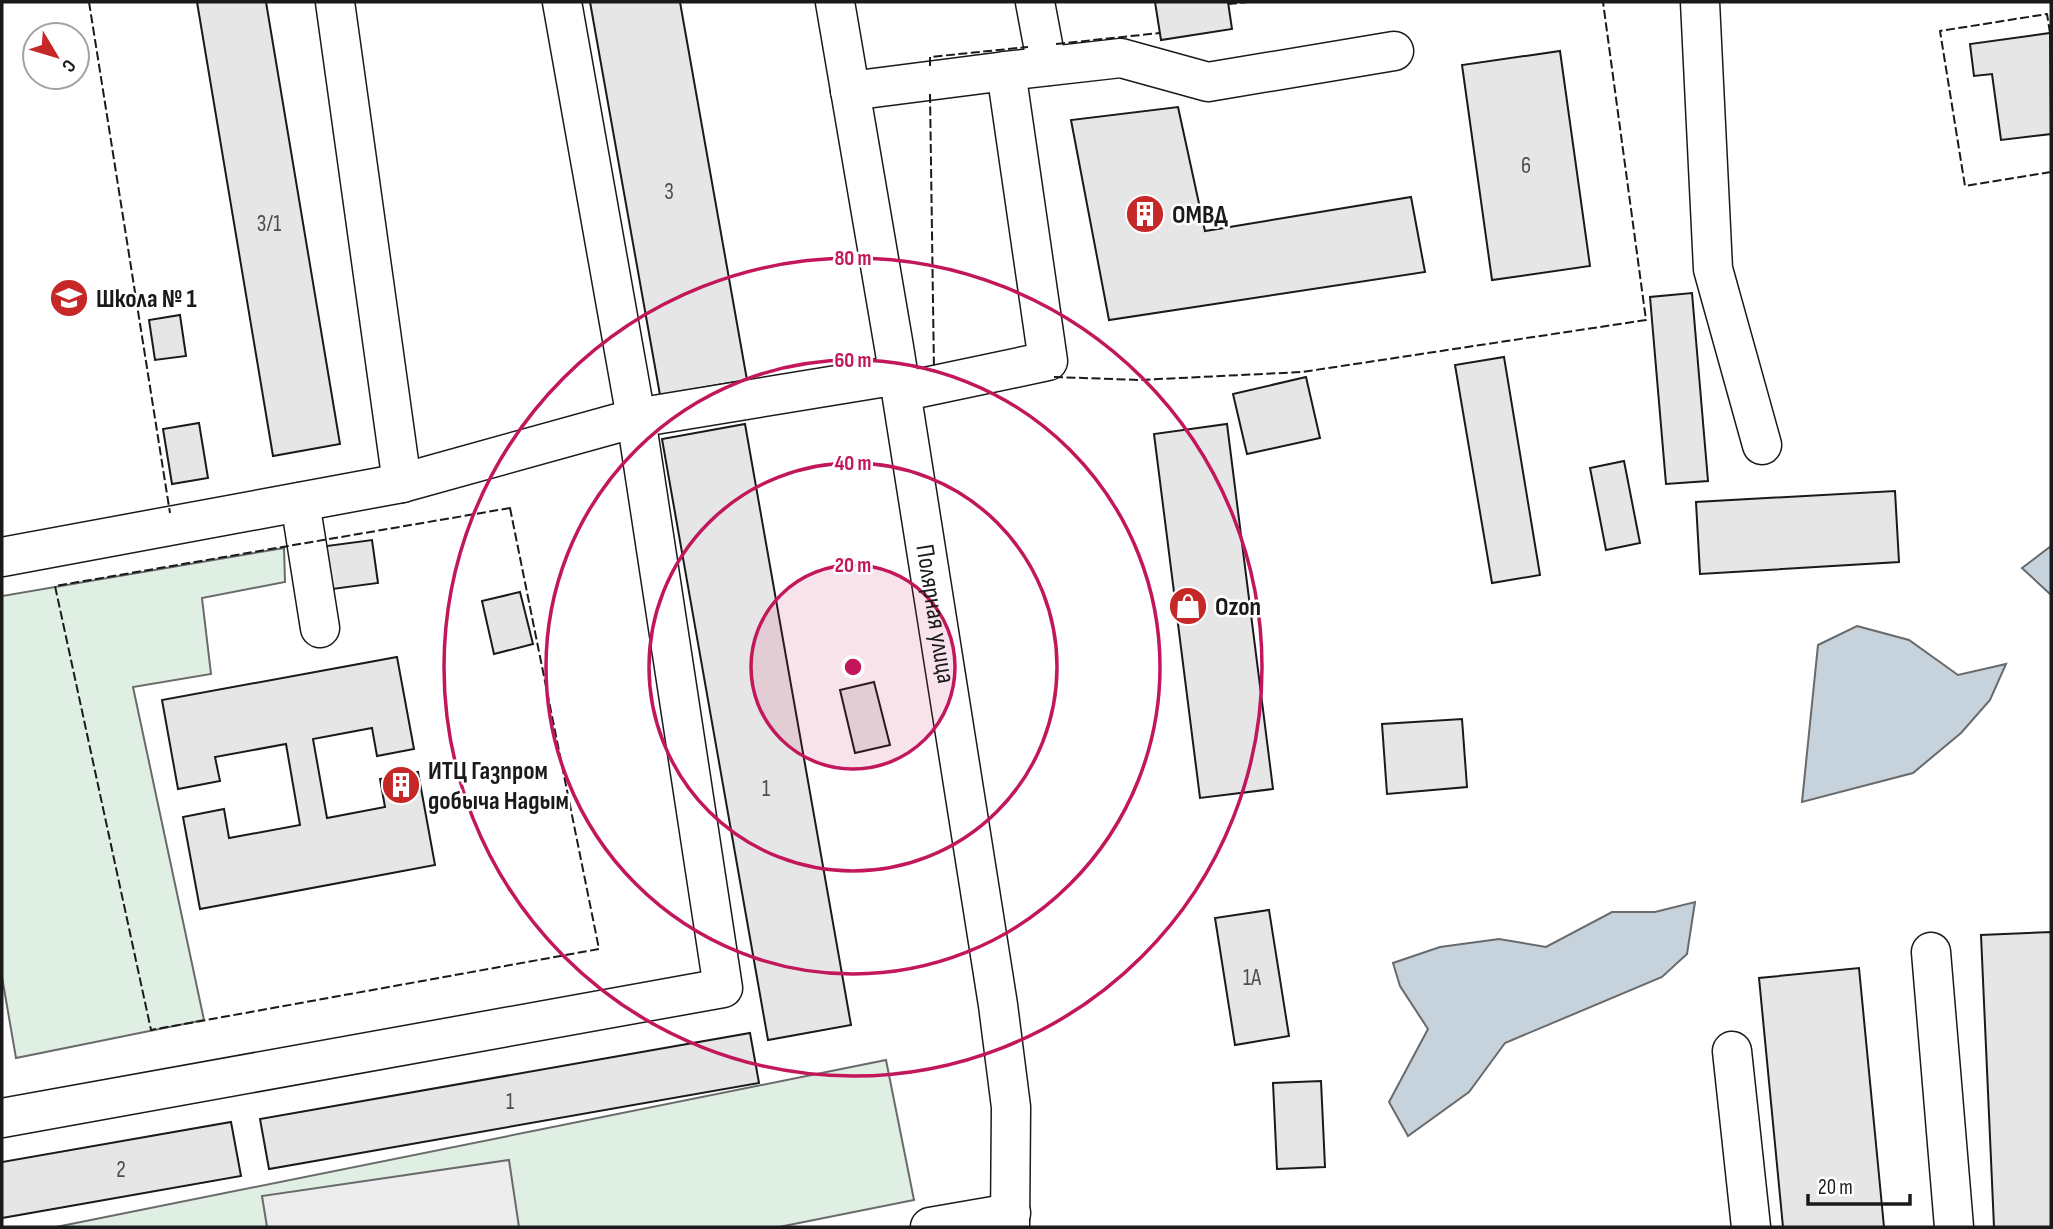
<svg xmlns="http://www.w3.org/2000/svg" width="2053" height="1229" viewBox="0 0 2053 1229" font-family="'Sofia Sans Condensed',sans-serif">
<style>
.green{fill:#e0efe3;stroke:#6a6a6a;stroke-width:2}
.parking{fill:#ededed;stroke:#6a6a6a;stroke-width:2}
.water{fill:#c6d2dc;stroke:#6a6a6a;stroke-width:2}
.building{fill:#e6e6e6;stroke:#1a1a1a;stroke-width:2}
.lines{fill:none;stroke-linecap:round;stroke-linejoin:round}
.minor-casing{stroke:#1a1a1a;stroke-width:41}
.minor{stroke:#fff;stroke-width:38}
.fence{stroke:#1a1a1a;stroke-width:2;stroke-dasharray:9 3.5;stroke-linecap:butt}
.ring{fill:none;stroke:#c2185b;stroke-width:3.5}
.labels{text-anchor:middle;stroke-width:5;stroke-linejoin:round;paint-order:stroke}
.number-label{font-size:23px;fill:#4d4d4d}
.poi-label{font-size:26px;font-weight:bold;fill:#1a1a1a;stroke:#fff;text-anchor:start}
.street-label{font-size:26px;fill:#1a1a1a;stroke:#fff}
.centre{fill:#c2185b;stroke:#fff;stroke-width:3.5}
.ring-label{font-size:21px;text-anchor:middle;font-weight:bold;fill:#c2185b;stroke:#fff;stroke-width:5;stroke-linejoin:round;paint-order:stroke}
</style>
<rect width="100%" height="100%" fill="#fff"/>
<g class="green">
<path d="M284 548 285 582 202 598 211 674 133 687 204 1020 16 1058 2 977V596Z"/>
<path d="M886 1060 914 1200 779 1227H56Z"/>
</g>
<path class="parking" d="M509 1160 519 1227H267L262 1196Z"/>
<g class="water">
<path d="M2051 546V595L2022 568Z"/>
<path d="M1857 626 1909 640 1958 675 2006 664 1990 700 1961 733 1913 773 1802 802 1818 645Z"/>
<path d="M1695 902 1687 954 1662 977 1505 1043 1469 1092 1408 1136 1389 1102 1428 1029 1400 986 1393 963 1440 947 1499 939 1546 947 1612 912H1655Z"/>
</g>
<g class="building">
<path d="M197 2H266L340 444 273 456Z"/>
<path d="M590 2H680L747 380 660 395Z"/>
<path d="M1155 2H1228L1232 29 1161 40Z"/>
<path d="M2050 33 2051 134 2001 140 1992 74 1974 76 1970 44Z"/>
<path d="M1560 51 1590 266 1492 280 1462 65Z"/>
<path d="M1178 107 1205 231 1411 197 1425 272 1109 320 1071 120Z"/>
<path d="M1692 293 1708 481 1666 484 1650 297Z"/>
<path d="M180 315 186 356 155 360 149 320Z"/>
<path d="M1504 357 1540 575 1492 583 1455 365Z"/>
<path d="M1306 377 1320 438 1247 454 1233 394Z"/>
<path d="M199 423 208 478 172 484 163 429Z"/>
<path d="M745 424 851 1025 768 1040 662 439Z"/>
<path d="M1227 424 1273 789 1200 798 1154 434Z"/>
<path d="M1624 461 1640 543 1606 550 1590 468Z"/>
<path d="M1895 491 1899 562 1700 574 1696 502Z"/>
<path d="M372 540 378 583 325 590 319 547Z"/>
<path d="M520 592 533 644 494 654 482 601Z"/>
<path d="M397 657 414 749 377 756 372 728 313 739 327 818 385 807 380 779 418 772 435 865 200 909 183 817 224 809 229 838 300 825 286 744 215 757 220 781 178 789 162 700Z"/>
<path d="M874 682 890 745 855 753 840 690Z"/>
<path d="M1462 719 1467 787 1387 794 1382 724Z"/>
<path d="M1269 910 1289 1036 1235 1045 1215 918Z"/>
<path d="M2051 932V1227H1994L1981 935Z"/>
<path d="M1859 968 1884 1227H1783L1759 978Z"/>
<path d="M750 1033 759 1083 269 1169 260 1119Z"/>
<path d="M1321 1081 1325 1167 1277 1169 1273 1083Z"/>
<path d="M231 1122 241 1176 2 1218V1162Z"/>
</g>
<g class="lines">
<g class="minor-casing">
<g id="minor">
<path d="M335 2 402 483"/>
<path id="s1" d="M835 2 894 347 998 1005 1011 1107 1010 1227"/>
<path d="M1035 2 1047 66"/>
<path d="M1700 2 1713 269 1762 445"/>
<path d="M1006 71 1121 58 1208 82 1394 51"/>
<path d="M850 91 1006 71 1048 361 901 392"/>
<path d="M300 502 320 628"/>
<path d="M2 557 402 483 636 418 898 375"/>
<path d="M1931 952 1954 1227"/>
<path d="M1732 1051 1751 1227"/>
<path d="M2 1118 723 988 636 418 562 2"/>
<path d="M930 1227 1011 1213"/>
</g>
</g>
<use href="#minor" class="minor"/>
<g class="fence">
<path d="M89 2 170 513"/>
<path d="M1228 4 1249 2"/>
<path d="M2050 33 2047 14 1940 31 1965 186 2051 172"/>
<path d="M1056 44 1160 33"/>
<path d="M930 66V57L1028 47"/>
<path d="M930 94 934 371"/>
<path d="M1054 377 1140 380 1302 372 1646 320 1603 2"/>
<path d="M510 508 599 949 151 1030 55 586Z"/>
</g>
</g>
<circle cx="853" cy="667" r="102" fill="#c2185b" fill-opacity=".12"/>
<g class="ring">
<circle cx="853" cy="667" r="102"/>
<circle cx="853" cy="667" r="204"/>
<circle cx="853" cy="667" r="307"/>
<circle cx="853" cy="667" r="409"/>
</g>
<defs>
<g id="building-disc" transform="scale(2.0125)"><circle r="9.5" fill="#c62828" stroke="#fff"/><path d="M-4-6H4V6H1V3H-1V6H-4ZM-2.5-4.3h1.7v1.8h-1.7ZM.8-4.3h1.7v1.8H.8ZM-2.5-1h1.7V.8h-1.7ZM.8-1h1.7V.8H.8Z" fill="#fff"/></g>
<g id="school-disc" transform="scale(2.0125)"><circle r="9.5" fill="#c62828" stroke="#fff"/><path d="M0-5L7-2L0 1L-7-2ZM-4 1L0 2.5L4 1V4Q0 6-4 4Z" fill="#fff"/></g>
<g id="shop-disc" transform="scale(2.0125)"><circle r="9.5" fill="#c62828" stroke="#fff"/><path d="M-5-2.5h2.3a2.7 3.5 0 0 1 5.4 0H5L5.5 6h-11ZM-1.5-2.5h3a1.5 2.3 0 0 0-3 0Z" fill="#fff"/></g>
</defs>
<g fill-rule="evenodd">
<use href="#building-disc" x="1145" y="214"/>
<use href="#school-disc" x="69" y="298"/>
<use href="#shop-disc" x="1188" y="606"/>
<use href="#building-disc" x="401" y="785"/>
</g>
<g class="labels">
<g class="number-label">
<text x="1526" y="173">6</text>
<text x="669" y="199">3</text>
<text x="269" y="231">3/1</text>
<text x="766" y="796">1</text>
<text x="1252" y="985">1А</text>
<text x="510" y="1109">1</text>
<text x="121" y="1177">2</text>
</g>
<g class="poi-label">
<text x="1172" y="223">ОМВД</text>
<text x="96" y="307">Школа № 1</text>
<text x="1215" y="615">Ozon</text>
<text x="428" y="779">ИТЦ Газпром<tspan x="428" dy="30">добыча Надым</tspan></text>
</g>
<g class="street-label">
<text dy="9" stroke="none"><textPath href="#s1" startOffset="620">Полярная улица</textPath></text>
</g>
</g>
<circle cx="853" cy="667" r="10" class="centre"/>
<g class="ring-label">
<text x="853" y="265">80 m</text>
<text x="853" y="367">60 m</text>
<text x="853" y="470">40 m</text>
<text x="853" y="572">20 m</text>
</g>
<rect width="2053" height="1229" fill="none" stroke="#1a1a1a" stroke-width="7"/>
<g transform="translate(56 56) rotate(128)"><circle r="33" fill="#ffffff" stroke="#a3a3a3" stroke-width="2"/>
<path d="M0-5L12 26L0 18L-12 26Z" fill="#c62828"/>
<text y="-10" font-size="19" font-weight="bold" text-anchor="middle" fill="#1a1a1a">С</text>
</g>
<path d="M1808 1194v10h102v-10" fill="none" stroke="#1a1a1a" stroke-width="3.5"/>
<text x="1818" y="1194" font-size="21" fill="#1a1a1a" stroke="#ffffff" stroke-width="5" paint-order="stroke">20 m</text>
</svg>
